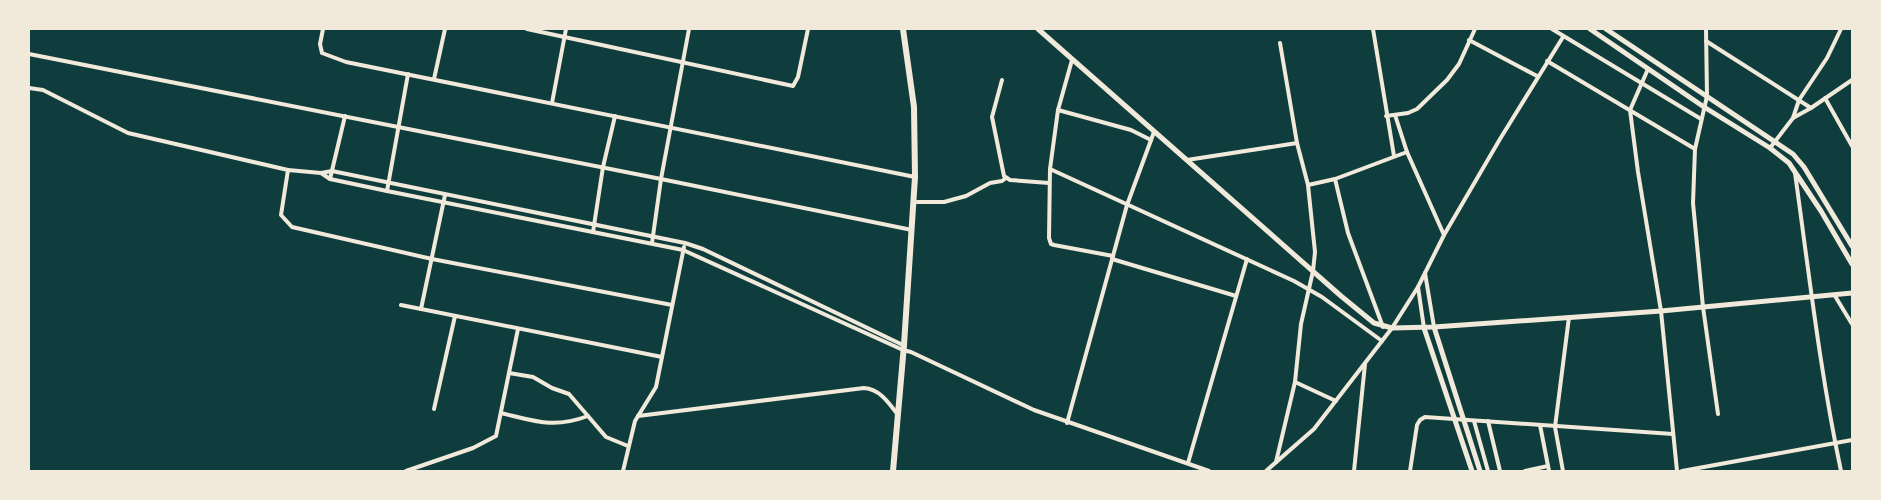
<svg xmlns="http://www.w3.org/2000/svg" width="1881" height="500" viewBox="0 0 1881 500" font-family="Inter,sans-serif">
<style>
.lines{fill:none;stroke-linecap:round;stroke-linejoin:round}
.minor{stroke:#f1e9da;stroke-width:4}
.tertiary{stroke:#f1e9da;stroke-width:5}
.trunk{stroke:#f1e9da;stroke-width:6}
</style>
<rect width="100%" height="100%" fill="#0f3d3e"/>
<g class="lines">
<g class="minor">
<path d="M323 29 320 44 322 53 346 62 915 177"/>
<path d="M527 29 793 86 798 77 808 29"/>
<path d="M1373 29 1394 156"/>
<path d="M1552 29 1701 119"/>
<path d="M1706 29 1707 96 1695 149 1693 203 1703 307 1718 414"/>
<path d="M1469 40 1537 76"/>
<path d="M1706 41 1811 108"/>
<path d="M29 54 661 179 912 230"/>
<path d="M1072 60 1058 110 1050 169 1049 238 1051 244 1054 245 1113 256"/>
<path d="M1547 61 1695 149"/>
<path d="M1648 69 1630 110 1638 172 1661 311 1677 471"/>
<path d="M434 79 445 29"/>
<path d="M1002 80 992 117 1004 176 1010 180 1049 183"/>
<path d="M29 88 43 90 128 133 288 170 321 173 332 171 685 243 703 249 905 346"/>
<path d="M1825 98 1852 146"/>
<path d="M552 103 566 29"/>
<path d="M1058 110 1131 130 1151 140"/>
<path d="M1395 115 1407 152 1444 235"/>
<path d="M1386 116 1408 113 1417 109 1447 80 1459 64 1475 29"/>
<path d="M1793 118 1799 100 1827 58 1841 29"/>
<path d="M1770 148 1793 118 1811 108 1852 80"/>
<path d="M1187 160 1297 143"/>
<path d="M1050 169 1294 281 1322 297 1382 341"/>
<path d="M288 170 281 215 292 227 432 259 672 305"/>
<path d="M321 173 330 179 387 191 683 250 903 350 911 352 1034 410 1209 471"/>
<path d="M1795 173C1809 273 1820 372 1841 471"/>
<path d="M330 179 345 116"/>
<path d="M1335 179 1348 233 1383 327"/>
<path d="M1308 185 1335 179 1407 152"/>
<path d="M387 191 408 74"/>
<path d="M914 202H944L966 196 990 183 1002 181 1006 178"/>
<path d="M593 232 603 167 615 116"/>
<path d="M652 243 661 179 689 29"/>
<path d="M1112 259 1236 296"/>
<path d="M1425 273 1434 327"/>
<path d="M1418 287 1424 328"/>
<path d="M1835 296 1852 324"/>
<path d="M401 305 662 357"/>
<path d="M421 309 445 195"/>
<path d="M509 373 533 377 552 388 569 394 606 437 628 446"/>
<path d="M1295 382 1336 401"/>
<path d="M434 409 455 316"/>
<path d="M501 413C535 421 553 429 588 416"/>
<path d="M638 416 864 388C880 389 889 403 898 415"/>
<path d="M1474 421 1488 471"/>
<path d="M1488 421 1500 471"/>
<path d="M1067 423 1127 205 1154 132"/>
<path d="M1540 425 1549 471"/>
<path d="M1276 462 1295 382 1301 324 1313 271 1315 252 1308 185 1297 143 1280 43"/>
<path d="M1188 463 1247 259"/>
<path d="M406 471 473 448 496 436 518 329"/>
<path d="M623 471 635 421 656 387 684 247"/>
<path d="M1266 471 1314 429 1392 328 1418 287 1444 235 1500 139 1563 37"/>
<path d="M1354 471 1365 364"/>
<path d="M1410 471 1417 425 1420 420 1425 417 1673 434"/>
<path d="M1525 471 1548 466"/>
<path d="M1563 471 1555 427 1569 317"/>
<path d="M1682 471 1852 440"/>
</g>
<g class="tertiary">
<path d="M1038 29 1341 296 1374 323 1392 328 1434 327 1661 311 1852 293"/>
<path d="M1590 29 1704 107 1770 148 1789 163 1821 211 1852 264"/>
<path d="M1606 29 1793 154 1804 167 1852 246"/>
<path d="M1434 327 1480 471"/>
<path d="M1424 328 1472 471"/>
</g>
<path class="trunk" d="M893 471 904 345 915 177 914 107 903 29"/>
</g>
<rect width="1881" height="500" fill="none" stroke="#f1e9da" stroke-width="60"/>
</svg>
